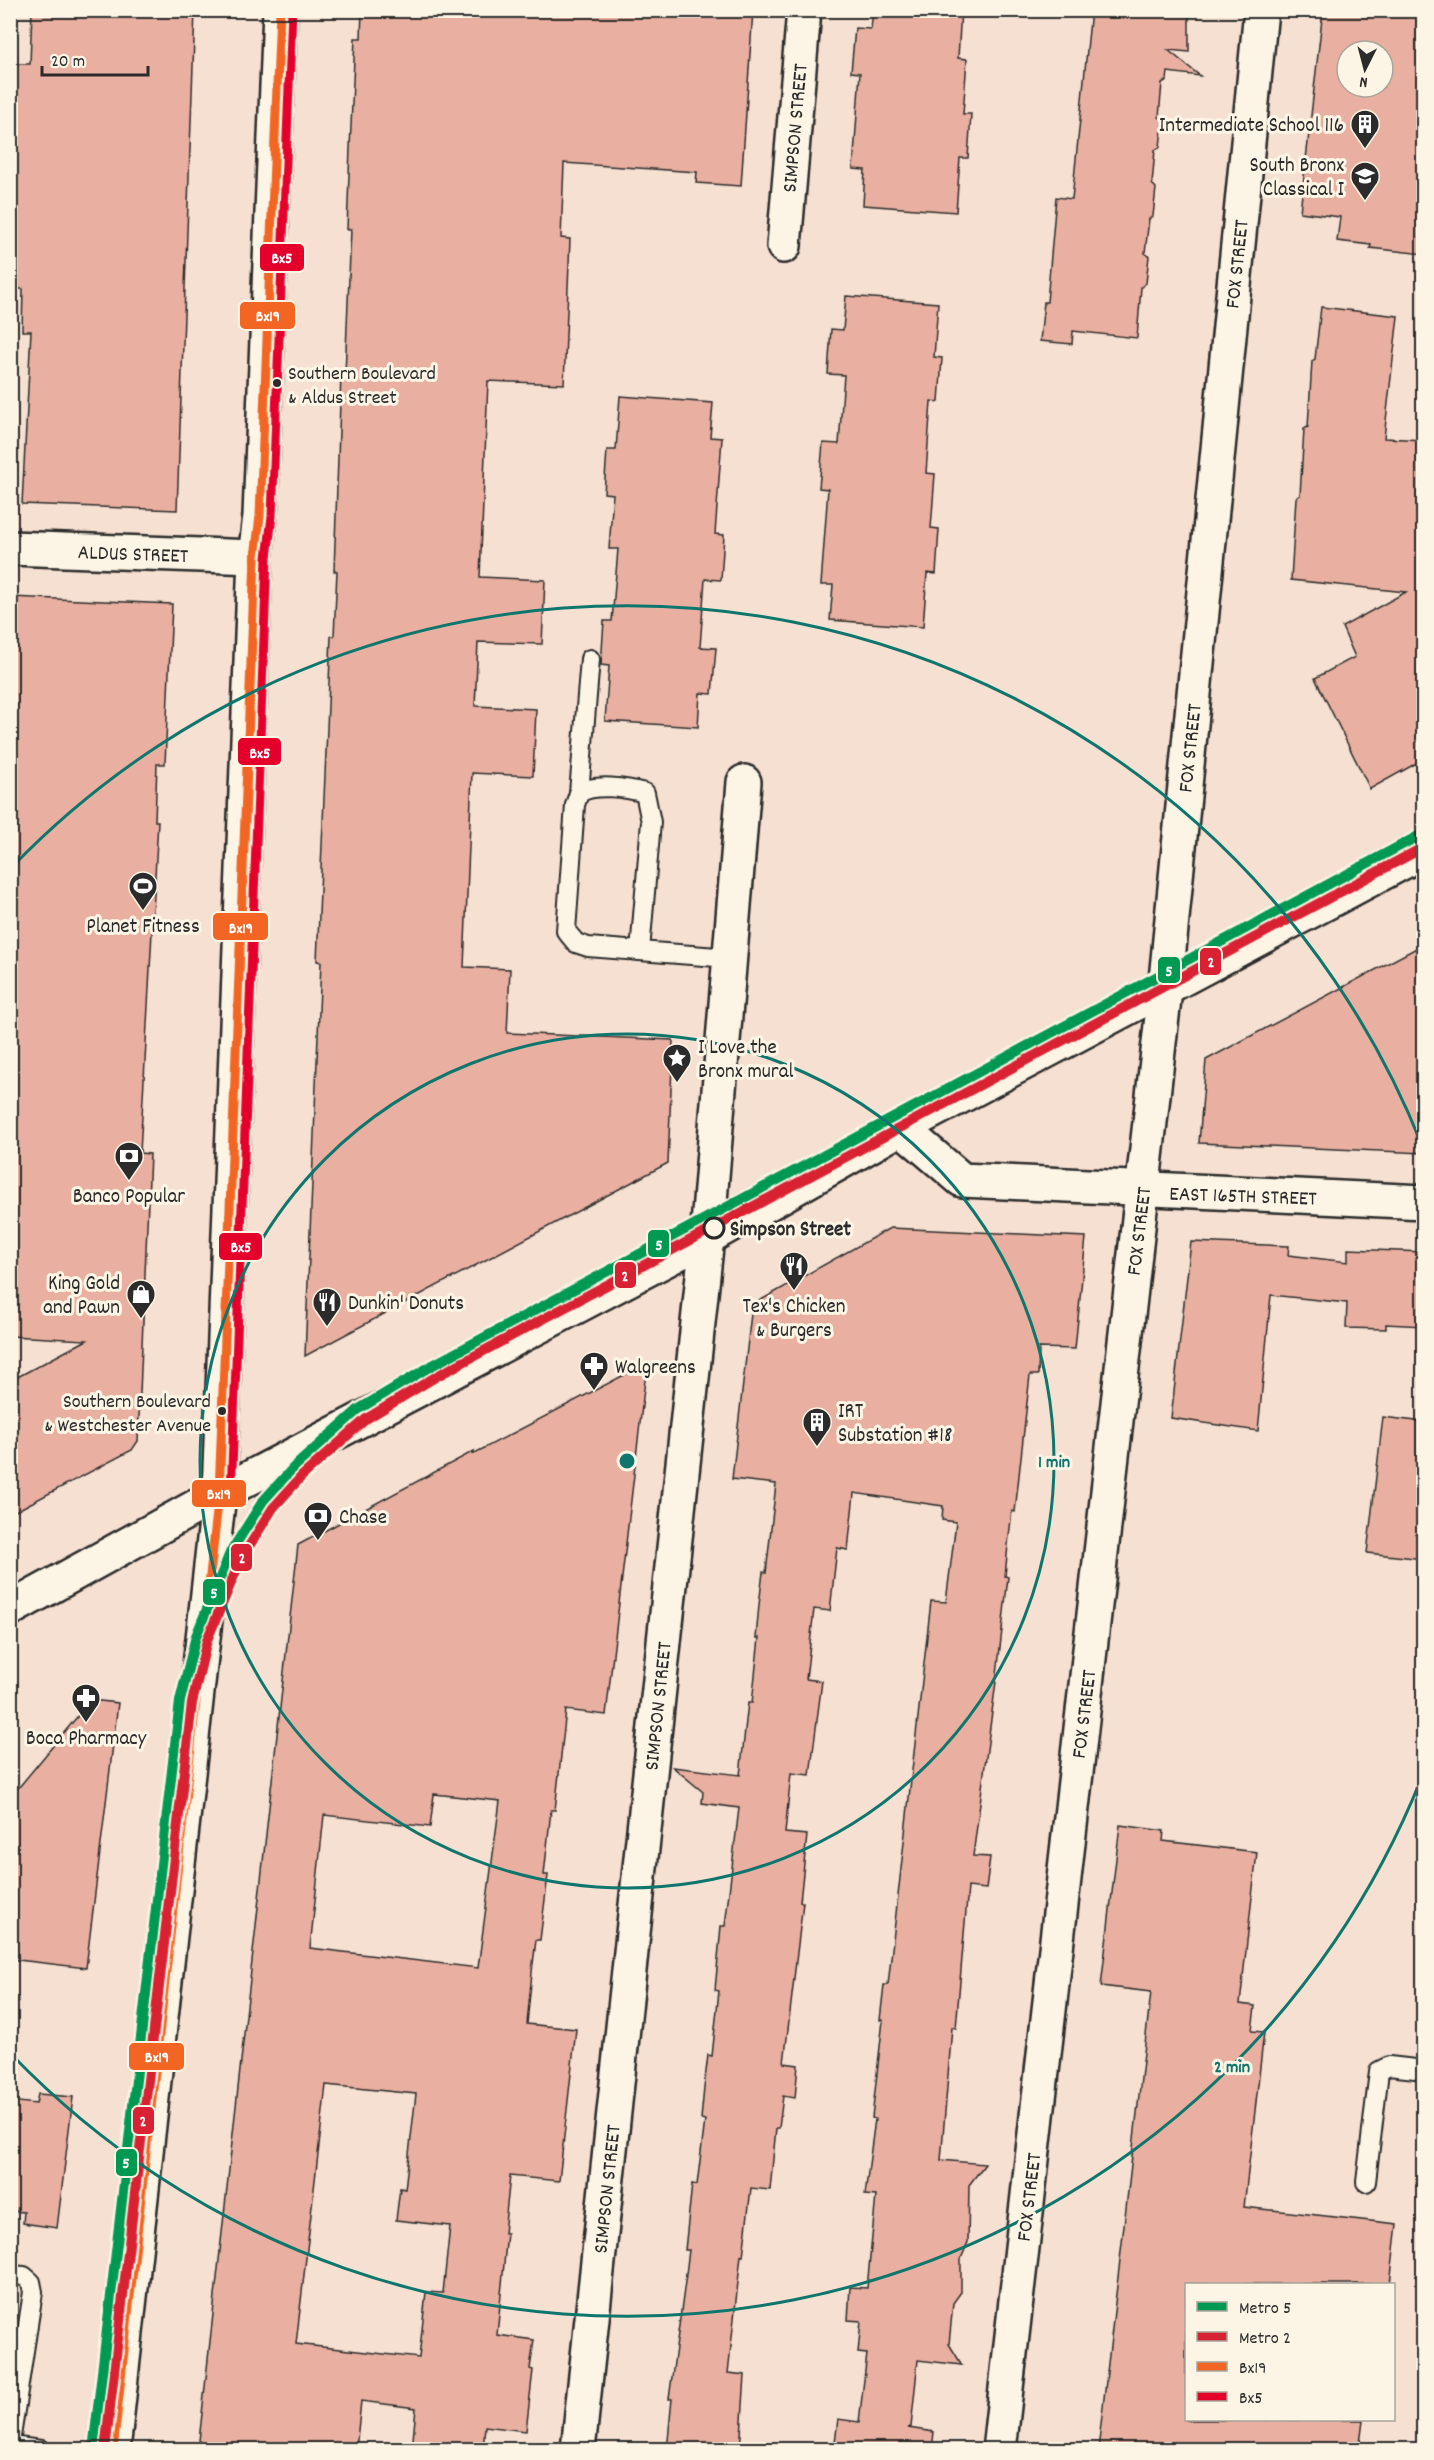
<svg xmlns="http://www.w3.org/2000/svg" width="1434" height="2460" viewBox="0 0 1434 2460" font-family="Dekko,sans-serif">
<style>
.building{fill:#e9b0a1;stroke:#2b2b2b;stroke-width:1.5;fill-rule:evenodd}
.lines{fill:none;stroke-linecap:round;stroke-linejoin:round}
.lane-casing{stroke:#2b2b2b;stroke-width:22}
.street-casing{stroke:#2b2b2b;stroke-width:38}
.secondary-casing{stroke:#2b2b2b;stroke-width:38}
.lane{stroke:#fcf5e5;stroke-width:18}
.street{stroke:#fcf5e5;stroke-width:33}
.secondary{stroke:#fcf5e5;stroke-width:33}
.bus-1-casing{stroke:#fcf5e5;stroke-width:14}
.bus-2-casing{stroke:#fcf5e5;stroke-width:14}
.bus-1{stroke:#f26522;stroke-width:9}
.bus-2{stroke:#e4002b;stroke-width:9}
.metro-1-casing{stroke:#fcf5e5;stroke-width:15}
.metro-2-casing{stroke:#fcf5e5;stroke-width:15}
.metro-1{stroke:#009952;stroke-width:10}
.metro-2{stroke:#d82233;stroke-width:10}
.ring{fill:none;stroke:#0f766e;stroke-width:3}
.bus-dot{fill:#2b2b2b;stroke:#fcf5e5;stroke-width:2}
.stop-dot{fill:#fcf5e5;stroke:#2b2b2b;stroke-width:3}
.labels{text-anchor:middle;stroke-width:6;stroke-linejoin:round;paint-order:stroke}
.bus-label{font-size:20px;fill:#2b2b2b;stroke:#fcf5e5;text-anchor:start}
.poi-label{font-size:21px;fill:#2b2b2b;stroke:#fcf5e5;text-anchor:start}
.street-label{font-size:21px;fill:#2b2b2b;stroke:#fcf5e5}
.stop-label{font-size:21px;font-weight:bold;fill:#2b2b2b;stroke:#fcf5e5;text-anchor:start}
.centre{fill:#0f766e;stroke:#fcf5e5;stroke-width:3}
.ring-label{font-size:18px;text-anchor:middle;font-weight:bold;fill:#0f766e;stroke:#fcf5e5;stroke-width:6;stroke-linejoin:round;paint-order:stroke}
.line-badge{stroke:#fcf5e5;stroke-width:2}
.badge-label{font-size:16px;text-anchor:middle;font-weight:bold;fill:#fff}
</style>
<rect width="100%" height="100%" fill="#f6e0d1"/>
<filter id="ink" filterUnits="userSpaceOnUse"><feTurbulence type="fractalNoise" baseFrequency=".0167" numOctaves="2"/><feDisplacementMap in="SourceGraphic" scale="12" xChannelSelector="R" yChannelSelector="G"/><feConvolveMatrix kernelMatrix="1 2 1 2 8 2 1 2 1" color-interpolation-filters="sRGB"/></filter>
<g filter="url(#ink)">
<g class="building">
<path d="M32 10H195L177 510 22 504 31 331H22L23 289H10V64H30Z"/>
<path d="M362 10H753L741 186 696 183 697 172 564 163 561 238 570 239 564 384 488 381 480 577 545 580 542 644 478 642 475 706 536 709 533 776 472 773 464 967 510 969 507 1033 673 1040 668 1163 305 1356 321 962 317 961 331 636H334L337 571H334L341 375H345L351 229 347 230 350 148 355 38H361Z"/>
<path d="M873 10H961L958 58 967 59 963 114H971L968 158H960L956 212 863 205 865 170 853 169 860 73 851 72 855 28 871 29Z"/>
<path d="M1091 10H1189V52L1168 50 1200 76 1168 72 1167 80 1162 83 1159 117 1163 120 1160 147 1155 150 1152 184 1156 188 1153 216 1149 219 1145 253 1149 256 1146 283 1141 287 1137 338 1073 331 1072 344 1040 341 1044 302H1047L1056 197 1072 199Z"/>
<path d="M1323 10H1424V254L1370 248 1371 245 1337 241 1340 217 1300 212ZM1347 51H1383V87H1347Z"/>
<path d="M846 296 938 303 934 357 942 358 939 402 931 401 926 473 935 474 931 528 939 529 936 574 927 573 923 627 830 620 833 585H821L828 489 819 488 823 443 839 444 844 375 828 374 831 329 843 330Z"/>
<path d="M1321 307 1398 316 1384 438 1424 440V759L1370 789 1315 678 1355 657 1342 627 1406 592 1291 580 1296 498 1300 495 1304 429 1308 427 1312 361 1315 359Z"/>
<path d="M620 396 713 403 710 437 722 438 715 534 724 535 721 580 705 579 700 647 716 648 712 694 700 693 698 727 605 721 609 666 601 665 604 621H612L618 549H609L613 494 604 493 607 450H616Z"/>
<path d="M10 597 172 604 165 764H157L155 821H158L140 1153 150 1154 138 1441 132 1450 10 1514V1381L87 1340 10 1336Z"/>
<path d="M1424 944V1153L1199 1143 1206 1060Z"/>
<path d="M890 1228 1086 1237 1075 1349 1039 1348 1038 1375H1030L1015 1512 1012 1511 1008 1545 1005 1576 1008 1577 997 1674 973 1856 990 1857 986 1889 968 1887 956 2028 952 2027 941 2160 985 2164 969 2185 968 2242 961 2259V2292L953 2303 949 2344 962 2365 918 2360 911 2427 908 2428 934 2432 932 2450H834L838 2419 859 2422 867 2354 858 2353 861 2321 848 2320 850 2287 867 2288 876 2196 865 2195 875 2119 872 2118 883 2020H880L884 1985H888L931 1601 946 1602 956 1522 942 1520 943 1506 854 1493 848 1550 837 1548 830 1611 814 1609 806 1679 822 1681 810 1775 791 1773 785 1833 807 1835 800 1902H803L784 2063 798 2065 795 2098 783 2096 779 2128H776L770 2190 751 2188 743 2256 741 2255 728 2373 745 2375 740 2450H667L672 2399H669L685 2282 689 2250H685L692 2184 697 2185 705 2120 701 2119 704 2088 708 2055 712 2056 719 1991 715 1990 721 1926H725L739 1808 702 1803 703 1792 673 1767 740 1775 748 1703H752L759 1638H756L759 1605 763 1572 766 1573 776 1484 732 1479 752 1305Z"/>
<path d="M1191 1242 1289 1246 1288 1255 1348 1262V1249L1424 1252V1326L1386 1324V1329L1346 1328 1347 1303 1271 1295 1258 1431 1171 1418Z"/>
<path d="M647 1363 606 1715 566 1710 555 1810H551L544 1875H548L540 1940H536L532 1972 527 2024 576 2029 559 2181 510 2176 504 2233H507L497 2335 534 2340 530 2369 533 2370 526 2431 485 2426 483 2450H412L416 2408 361 2401 356 2450H198L298 1545 474 1451 473 1454ZM434 1794 500 1801 478 1968 310 1948 324 1815 430 1827ZM326 2085 416 2094 405 2189 400 2188 396 2220 450 2226 443 2293 426 2292 419 2358 296 2344Z"/>
<path d="M1383 1417 1424 1422V1559L1367 1553Z"/>
<path d="M91 1700 118 1703 86 1968 10 1959V1798Z"/>
<path d="M1120 1825 1164 1831 1163 1841 1257 1852 1240 2004 1255 2006 1252 2031 1264 2032 1244 2207 1397 2224 1390 2284H1186V2420H1363L1359 2450H1098L1151 1992 1101 1986Z"/>
<path d="M38 2094 73 2097 57 2228 23 2223 24 2212 10 2211V2101L36 2104Z"/>
</g>
<g class="lines">
<g class="lane-casing">
<g id="lane">
<path d="M590 659 579 793 575 805 566 931 576 943 588 947 730 958"/>
<path d="M579 793C595 783 627 788 645 793L651 822 640 951"/>
<path d="M1366 2182 1379 2071 1389 2066 1424 2070"/>
<path d="M10 2275 24 2276 31 2282 33 2292 10 2443"/>
<path d="M10 2446 41 2450"/>
</g>
</g>
<g class="street-casing">
<g id="street">
<path d="M784 246 804 10"/>
<path d="M10 548 255 557"/>
<path d="M901 1128 962 1180 1424 1202"/>
<path d="M578 2450 707 1238 744 782"/>
<path d="M999 2450 1165 990 1261 10"/>
</g>
</g>
<g class="secondary-casing">
<g id="secondary">
<path d="M10 1609 219 1494 707 1238 901 1128 1424 851"/>
<path d="M113 2450 219 1494 255 557 260 516 280 10"/>
</g>
</g>
<use href="#lane" class="lane"/>
<use href="#street" class="street"/>
<use href="#secondary" class="secondary"/>
<g class="bus-1-casing">
<path id="bus-1" d="M113 2450 219 1494 255 557 260 516 280 10"/>
</g>
<g class="bus-2-casing">
<path id="bus-2" d="M231 1494 267 558 272 516 292 10"/>
</g>
<use href="#bus-1" class="bus-1"/>
<use href="#bus-2" class="bus-2"/>
<g class="metro-1-casing">
<path id="metro-1" d="M93 2450 180 1701 196 1636 230 1553 263 1501 293 1468 359 1409 431 1366 1424 833"/>
</g>
<g class="metro-2-casing">
<path id="metro-2" d="M105 2450 192 1703 207 1640 241 1559 273 1508 301 1477 366 1419 437 1376 1424 847"/>
</g>
<use href="#metro-1" class="metro-1"/>
<use href="#metro-2" class="metro-2"/>
</g>
</g>
<g class="ring">
<circle cx="627" cy="1461" r="427"/>
<path d="M1423 1774A855 855 0 0 1 12 2055M12 867A855 855 0 0 1 1423 1148"/>
</g>
<defs>
<g id="building-pin" transform="scale(1.5)"><path d="M0 17L-7.5 6A9.5 9.5 0 1 1 7.5 6Z" fill="#2b2b2b" stroke="#fcf5e5"/><path d="M-4-6H4V6H1V3H-1V6H-4ZM-2.5-4.3h1.7v1.8h-1.7ZM.8-4.3h1.7v1.8H.8ZM-2.5-1h1.7V.8h-1.7ZM.8-1h1.7V.8H.8Z" fill="#fff"/></g>
<g id="school-pin" transform="scale(1.5)"><path d="M0 17L-7.5 6A9.5 9.5 0 1 1 7.5 6Z" fill="#2b2b2b" stroke="#fcf5e5"/><path d="M0-5L7-2L0 1L-7-2ZM-4 1L0 2.5L4 1V4Q0 6-4 4Z" fill="#fff"/></g>
<g id="stadium-pin" transform="scale(1.5)"><path d="M0 17L-7.5 6A9.5 9.5 0 1 1 7.5 6Z" fill="#2b2b2b" stroke="#fcf5e5"/><path d="M0-5a6.5 5 0 1 0 0 10a6.5 5 0 1 0 0-10ZM-3.5-1.8h7v3.6h-7Z" fill="#fff"/></g>
<g id="sight-pin" transform="scale(1.5)"><path d="M0 17L-7.5 6A9.5 9.5 0 1 1 7.5 6Z" fill="#2b2b2b" stroke="#fcf5e5"/><path d="M0-6L1.8-2.2L6-1.7L2.9 1.2L3.7 5.4L0 3.3L-3.7 5.4L-2.9 1.2L-6-1.7L-1.8-2.2Z" fill="#fff"/></g>
<g id="bank-pin" transform="scale(1.5)"><path d="M0 17L-7.5 6A9.5 9.5 0 1 1 7.5 6Z" fill="#2b2b2b" stroke="#fcf5e5"/><path d="M-6-4H6V4H-6ZM0-2.3a2.3 2.3 0 1 0 0 4.6a2.3 2.3 0 1 0 0-4.6Z" fill="#fff"/></g>
<g id="restaurant-pin" transform="scale(1.5)"><path d="M0 17L-7.5 6A9.5 9.5 0 1 1 7.5 6Z" fill="#2b2b2b" stroke="#fcf5e5"/><path d="M-5-6h1v4h1v-4h1v4h1v-4h1v5L-1.5 .5V6h-2V.5L-5-1ZM5-6V6H3V1.5H1.5Q1.5-4 5-6Z" fill="#fff"/></g>
<g id="shop-pin" transform="scale(1.5)"><path d="M0 17L-7.5 6A9.5 9.5 0 1 1 7.5 6Z" fill="#2b2b2b" stroke="#fcf5e5"/><path d="M-5-2.5h2.3a2.7 3.5 0 0 1 5.4 0H5L5.5 6h-11ZM-1.5-2.5h3a1.5 2.3 0 0 0-3 0Z" fill="#fff"/></g>
<g id="pharmacy-pin" transform="scale(1.5)"><path d="M0 17L-7.5 6A9.5 9.5 0 1 1 7.5 6Z" fill="#2b2b2b" stroke="#fcf5e5"/><path d="M-2-6h4v4h4v4h-4v4h-4v-4h-4v-4h4Z" fill="#fff"/></g>
</defs>
<g fill-rule="evenodd">
<use href="#building-pin" x="1365" y="124"/>
<use href="#school-pin" x="1365" y="176"/>
<use href="#stadium-pin" x="143" y="886"/>
<use href="#sight-pin" x="677" y="1058"/>
<use href="#bank-pin" x="129" y="1156"/>
<use href="#restaurant-pin" x="794" y="1266"/>
<use href="#shop-pin" x="141" y="1294"/>
<use href="#restaurant-pin" x="327" y="1302"/>
<use href="#pharmacy-pin" x="594" y="1366"/>
<use href="#building-pin" x="817" y="1422"/>
<use href="#bank-pin" x="318" y="1516"/>
<use href="#pharmacy-pin" x="86" y="1698"/>
</g>
<g class="bus-dot">
<circle cx="277" cy="383" r="5"/>
<circle cx="222" cy="1411" r="5"/>
</g>
<circle class="stop-dot" cx="714" cy="1228" r="10"/>
<g class="labels">
<g class="bus-label">
<text x="288" y="379">Southern Boulevard<tspan x="288" dy="24">&amp; Aldus Street</tspan></text>
<text x="211" y="1407" text-anchor="end">Southern Boulevard<tspan x="211" dy="24">&amp; Westchester Avenue</tspan></text>
</g>
<g class="poi-label">
<text x="1344" y="131" text-anchor="end">Intermediate School 116</text>
<text x="1344" y="171" text-anchor="end">South Bronx<tspan x="1344" dy="24">Classical I</tspan></text>
<text x="143" y="932" text-anchor="middle">Planet Fitness</text>
<text x="698" y="1053">I Love the<tspan x="698" dy="24">Bronx mural</tspan></text>
<text x="129" y="1202" text-anchor="middle">Banco Popular</text>
<text x="120" y="1289" text-anchor="end">King Gold<tspan x="120" dy="24">and Pawn</tspan></text>
<text x="348" y="1309">Dunkin' Donuts</text>
<text x="794" y="1312" text-anchor="middle">Tex's Chicken<tspan x="794" dy="24">&amp; Burgers</tspan></text>
<text x="615" y="1373">Walgreens</text>
<text x="838" y="1417">IRT<tspan x="838" dy="24">Substation #18</tspan></text>
<text x="339" y="1523">Chase</text>
<text x="86" y="1744" text-anchor="middle">Boca Pharmacy</text>
</g>
<g class="street-label">
<text transform="translate(794 128) rotate(-85)" y="7">SIMPSON STREET</text>
<text transform="translate(1236 264) rotate(-84)" y="7">FOX STREET</text>
<text transform="translate(133 553) rotate(2)" y="7">ALDUS STREET</text>
<text transform="translate(1189 748) rotate(-84)" y="7">FOX STREET</text>
<text transform="translate(1243 1195) rotate(2)" y="7">EAST 165TH STREET</text>
<text transform="translate(1138 1231) rotate(-83)" y="7">FOX STREET</text>
<text transform="translate(657 1706) rotate(-84)" y="7">SIMPSON STREET</text>
<text transform="translate(1083 1714) rotate(-83)" y="7">FOX STREET</text>
<text transform="translate(606 2189) rotate(-84)" y="7">SIMPSON STREET</text>
<text transform="translate(1028 2197) rotate(-83)" y="7">FOX STREET</text>
</g>
<g class="stop-label">
<text x="730" y="1235">Simpson Street</text>
</g>
</g>
<circle cx="627" cy="1461" r="9" class="centre"/>
<g class="ring-label">
<text x="1054" y="1467">1 min</text>
<text x="1232" y="2072">2 min</text>
</g>
<g class="line-badge">
<rect x="259" y="243" width="46" height="29" rx="6" fill="#e4002b"/>
<rect x="239" y="301" width="57" height="29" rx="6" fill="#f26522"/>
<rect x="237" y="737" width="45" height="29" rx="6" fill="#e4002b"/>
<rect x="212" y="912" width="57" height="29" rx="6" fill="#f26522"/>
<rect x="1199" y="947" width="23" height="29" rx="6" fill="#d82233"/>
<rect x="1157" y="956" width="24" height="28" rx="6" fill="#009952"/>
<rect x="647" y="1229" width="23" height="29" rx="6" fill="#009952"/>
<rect x="218" y="1232" width="45" height="29" rx="6" fill="#e4002b"/>
<rect x="614" y="1261" width="23" height="28" rx="6" fill="#d82233"/>
<rect x="191" y="1479" width="56" height="29" rx="6" fill="#f26522"/>
<rect x="230" y="1543" width="23" height="29" rx="6" fill="#d82233"/>
<rect x="202" y="1578" width="24" height="28" rx="6" fill="#009952"/>
<rect x="128" y="2042" width="57" height="29" rx="6" fill="#f26522"/>
<rect x="132" y="2106" width="23" height="29" rx="6" fill="#d82233"/>
<rect x="115" y="2148" width="23" height="29" rx="6" fill="#009952"/>
</g>
<g class="badge-label">
<text x="282" y="263">Bx5</text>
<text x="268" y="321">Bx19</text>
<text x="260" y="758">Bx5</text>
<text x="241" y="933">Bx19</text>
<text x="1211" y="967">2</text>
<text x="1169" y="976">5</text>
<text x="659" y="1250">5</text>
<text x="241" y="1252">Bx5</text>
<text x="625" y="1281">2</text>
<text x="219" y="1499">Bx19</text>
<text x="242" y="1563">2</text>
<text x="214" y="1598">5</text>
<text x="157" y="2062">Bx19</text>
<text x="143" y="2126">2</text>
<text x="126" y="2168">5</text>
</g>
<rect width="1434" height="2460" fill="none" stroke="#fcf5e5" stroke-width="36"/>
<rect x="18" y="18" width="1398" height="2424" fill="none" stroke="#2b2b2b" stroke-width="2" filter="url(#ink)"/>
<rect x="1185" y="2283" width="210" height="138" fill="#fcf5e5" stroke="#a8a49b" stroke-width="1.5"/>
<rect x="1197" y="2302" width="30" height="9" fill="#009952" stroke="#a8a49b" stroke-width="1.5"/>
<text x="1239" y="2313" font-size="18" fill="#2b2b2b">Metro 5</text>
<rect x="1197" y="2332" width="30" height="9" fill="#d82233" stroke="#a8a49b" stroke-width="1.5"/>
<text x="1239" y="2343" font-size="18" fill="#2b2b2b">Metro 2</text>
<rect x="1197" y="2362" width="30" height="9" fill="#f26522" stroke="#a8a49b" stroke-width="1.5"/>
<text x="1239" y="2373" font-size="18" fill="#2b2b2b">Bx19</text>
<rect x="1197" y="2392" width="30" height="9" fill="#e4002b" stroke="#a8a49b" stroke-width="1.5"/>
<text x="1239" y="2403" font-size="18" fill="#2b2b2b">Bx5</text>
<g transform="translate(1365 69) rotate(186)"><circle r="28" fill="#fcf5e5" stroke="#a8a49b" stroke-width="1.5"/>
<path d="M0-4.5L10 22L0 15L-10 22Z" fill="#2b2b2b"/>
<text y="-9" font-size="16" font-weight="bold" text-anchor="middle" fill="#2b2b2b">N</text>
</g>
<path d="M42 66v9h106v-9" fill="none" stroke="#2b2b2b" stroke-width="3"/>
<text x="51" y="66" font-size="18" fill="#2b2b2b" stroke="#fcf5e5" stroke-width="4.5" paint-order="stroke">20 m</text>
</svg>
